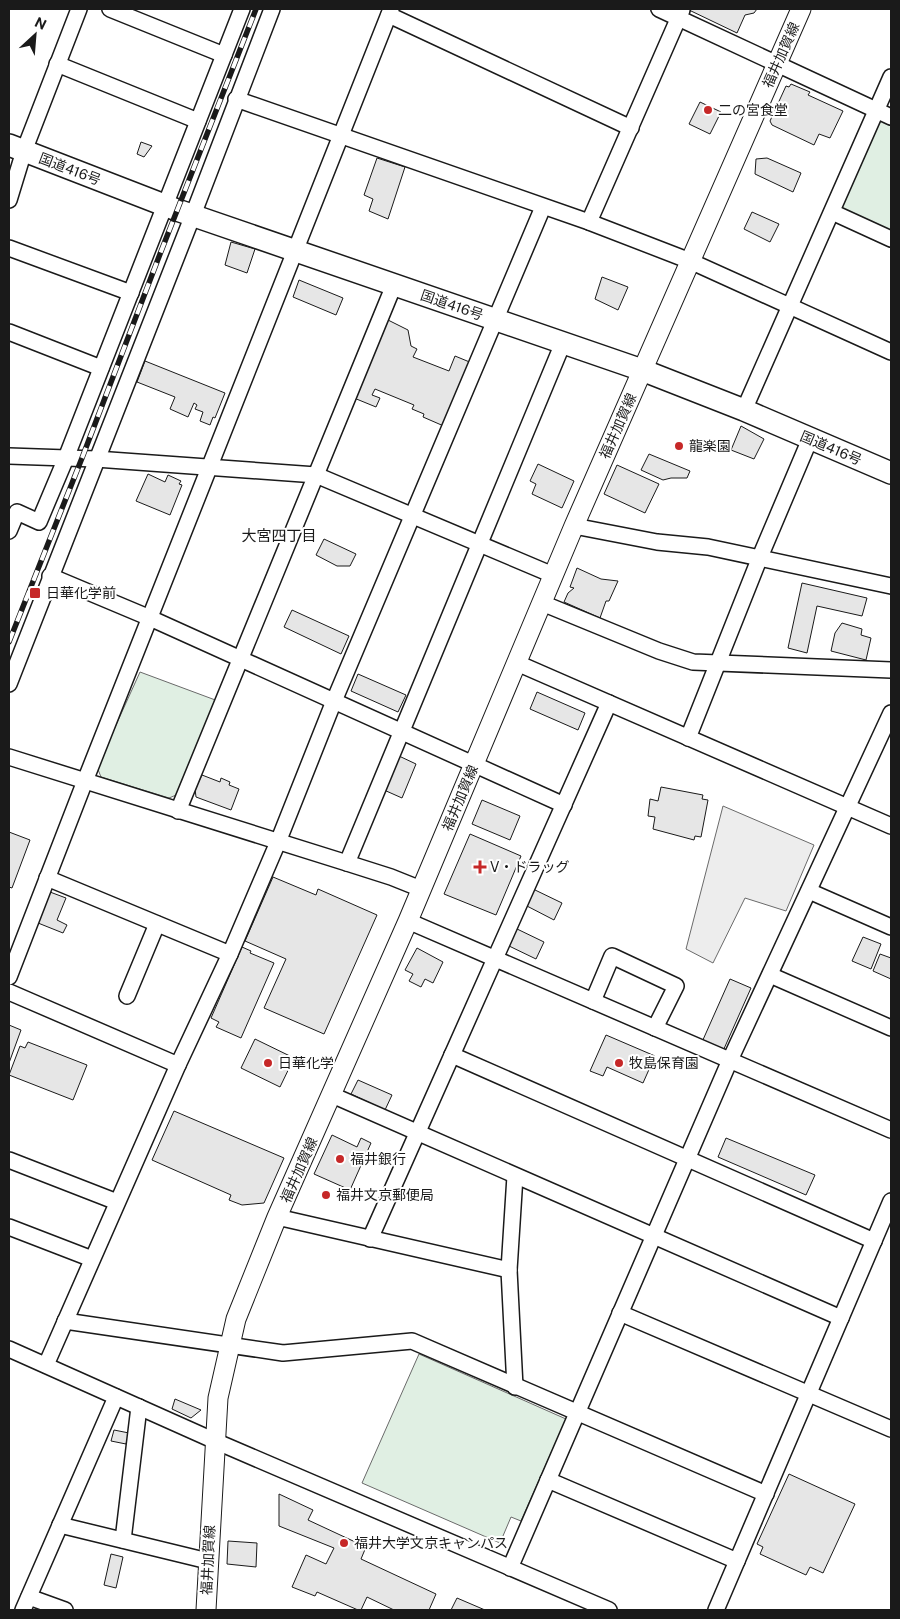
<svg xmlns="http://www.w3.org/2000/svg" width="900" height="1619" viewBox="0 0 900 1619" font-family="'Public Sans','Noto Sans JP',sans-serif">
<style>
.green{fill:#e0efe3;stroke:#6a6a6a}
.parking{fill:#ededed;stroke:#6a6a6a}
.building{fill:#e6e6e6;stroke:#1a1a1a}
.lines{fill:none;stroke-linecap:round;stroke-linejoin:round}
.minor-casing{stroke:#1a1a1a;stroke-width:18}
.major-casing{stroke:#1a1a1a;stroke-width:21}
.highway-casing{stroke:#1a1a1a;stroke-width:24}
.minor{stroke:#fff;stroke-width:15}
.major{stroke:#fff;stroke-width:19}
.highway{stroke:#fff;stroke-width:21}
.rail-casing{stroke:#1a1a1a;stroke-width:5.5}
.rail{stroke:#fff;stroke-width:4;stroke-dasharray:11;stroke-linecap:butt}
.poi-dot{fill:#c62828;stroke:#fff;stroke-width:2}
.labels{text-anchor:middle;stroke-width:4;stroke-linejoin:round;paint-order:stroke}
.street-label{font-size:14px;fill:#1a1a1a;stroke:#fff}
.poi-label{font-size:14px;fill:#1a1a1a;stroke:#fff;text-anchor:start}
.neighbourhood-label{font-size:15px;fill:#1a1a1a;stroke:#fff}
</style>
<rect width="100%" height="100%" fill="#fff"/>
<g class="green">
<path d="M877 116 891 123V233L838 209Z"/>
<path d="M140 672 218 701 181 793 169 798 101 777 97 767Z"/>
<path d="M419 1354 566 1419 521 1521 511 1517 500 1543 362 1483Z"/>
</g>
<path class="parking" d="M723 806 814 845 786 911 745 898 713 963 686 949Z"/>
<g class="building">
<path d="M689 9H757L754 13 745 15 737 33 689 10Z"/>
<path d="M791 84 810 92 808 95 843 111 830 138 819 134 814 145 772 125 770 121 786 86 789 87Z"/>
<path d="M700 102 721 112 710 134 689 124Z"/>
<path d="M141 142 152 146 144 157 137 154Z"/>
<path d="M377 158 405 167 388 219 369 211 373 199 364 195Z"/>
<path d="M767 158 801 173 793 192 755 174 756 159Z"/>
<path d="M752 212 779 224 770 242 744 229Z"/>
<path d="M231 242 255 249 247 273 225 265Z"/>
<path d="M602 277 628 287 618 310 595 299Z"/>
<path d="M299 280 343 298 336 315 293 297Z"/>
<path d="M386 319 408 330 411 346 417 349 413 357 449 371 455 356 472 363 446 427 423 417 424 414 412 409 414 405 375 389 372 395 380 398 376 407 354 398Z"/>
<path d="M145 361 225 393 215 418 213 417 210 425 200 421 203 412 195 409 197 405 194 403 188 417 170 409 175 397 137 382Z"/>
<path d="M741 426 764 439 754 459 731 450Z"/>
<path d="M649 454 690 471 687 478H671L663 480 641 470Z"/>
<path d="M538 464 574 481 562 508 532 494 536 484 530 481Z"/>
<path d="M617 465 659 484 645 513 604 494Z"/>
<path d="M148 474 165 482 168 475 181 481 179 484 182 485 170 515 136 501Z"/>
<path d="M324 539 356 554 350 566H337L316 555Z"/>
<path d="M577 568 601 579 618 581 609 601H606L600 618 564 602 568 593 574 588 570 587Z"/>
<path d="M802 583 867 598 862 616 817 606 807 653 788 648Z"/>
<path d="M292 610 349 636 341 654 284 627Z"/>
<path d="M842 623 862 629 861 635 871 638 866 660 831 651 835 633Z"/>
<path d="M358 674 406 695 398 712 351 691Z"/>
<path d="M537 692 585 713 578 730 530 709Z"/>
<path d="M399 756 416 764 402 798 384 790Z"/>
<path d="M202 775 220 782 221 778 230 782 229 785 239 789 231 810 196 797 195 789Z"/>
<path d="M661 787 703 795 702 799 708 800 701 837 695 836 694 840 653 829 655 817 648 816 650 799 658 801Z"/>
<path d="M482 800 520 816 510 840 472 824Z"/>
<path d="M9 832 30 840 12 888 9 887Z"/>
<path d="M470 834 521 856 496 915 444 894Z"/>
<path d="M273 877 316 895 318 889 377 915 324 1034 264 1008 286 959 245 941Z"/>
<path d="M533 889 562 903 554 920 525 905Z"/>
<path d="M50 892 66 898 57 920 67 925 63 933 38 923Z"/>
<path d="M515 928 544 942 536 959 507 945Z"/>
<path d="M863 937 881 944 871 969 852 961Z"/>
<path d="M242 947 251 951 250 953 274 963 241 1038 216 1027 219 1022 211 1018Z"/>
<path d="M417 948 443 962 433 983 425 979 421 987 409 981 413 974 405 970Z"/>
<path d="M880 954 891 958V979L873 971Z"/>
<path d="M730 979 751 988 723 1051 702 1042Z"/>
<path d="M9 1025 21 1030 9 1063Z"/>
<path d="M606 1035 655 1056 643 1083 607 1067 603 1076 590 1071Z"/>
<path d="M255 1039 294 1058 280 1087 241 1068Z"/>
<path d="M28 1042 87 1065 73 1100 9 1075 20 1046 25 1048Z"/>
<path d="M358 1080 392 1095 385 1110 351 1094Z"/>
<path d="M174 1111 284 1158 264 1203 242 1205 229 1200 231 1195 152 1160Z"/>
<path d="M332 1135 357 1147 361 1138 371 1143 350 1190 314 1174Z"/>
<path d="M726 1138 815 1175 806 1195 718 1157Z"/>
<path d="M175 1399 201 1410 191 1418 172 1409Z"/>
<path d="M114 1430 129 1433 126 1444 111 1441Z"/>
<path d="M789 1474 855 1504 823 1573 810 1567 806 1575 760 1554 763 1547 757 1544Z"/>
<path d="M279 1494 313 1510 308 1520 366 1547 361 1559 436 1594 429 1610H394L367 1597 361 1610H358L317 1592 315 1596 292 1587 306 1555 326 1564 334 1548 279 1526Z"/>
<path d="M228 1541 257 1543 256 1567 227 1564Z"/>
<path d="M111 1554 123 1557 116 1588 104 1585Z"/>
<path d="M457 1598 485 1610H451Z"/>
</g>
<g class="lines">
<g class="minor-casing">
<g id="minor">
<path d="M110 9 224 55"/>
<path d="M659 9 891 117"/>
<path d="M389 15 631 128"/>
<path d="M57 64 198 121"/>
<path d="M236 99 589 222 690 261 891 352"/>
<path d="M9 200 24 151 79 9"/>
<path d="M832 212 891 239"/>
<path d="M589 222 682 10"/>
<path d="M9 248 131 293"/>
<path d="M9 332 101 368"/>
<path d="M744 410 891 77"/>
<path d="M9 456 96 459 316 475 553 575"/>
<path d="M574 526 657 542 708 547 891 586"/>
<path d="M9 531 17 512 39 522 66 458 242 9"/>
<path d="M50 576 150 618 564 805"/>
<path d="M542 603 659 651 693 662 891 670"/>
<path d="M517 663 891 826"/>
<path d="M9 684 193 215 272 9"/>
<path d="M688 738 760 557 810 439"/>
<path d="M9 757 347 863 391 877 421 889"/>
<path d="M178 811 394 285"/>
<path d="M347 863 563 343"/>
<path d="M47 878 230 954"/>
<path d="M809 891 891 927"/>
<path d="M408 921 891 1130"/>
<path d="M770 975 891 1028"/>
<path d="M9 977 85 781 391 9"/>
<path d="M9 992 178 1065"/>
<path d="M127 996 157 924"/>
<path d="M593 1001 612 956 676 986 655 1028"/>
<path d="M452 1055 874 1241"/>
<path d="M332 1095 841 1318"/>
<path d="M9 1160 117 1202"/>
<path d="M515 1176 509 1270 515 1387"/>
<path d="M277 1217 509 1270"/>
<path d="M9 1227 92 1259"/>
<path d="M370 1239 609 703"/>
<path d="M620 1313 891 1429"/>
<path d="M65 1321 283 1353 412 1341 766 1494"/>
<path d="M9 1349 215 1441 609 1610"/>
<path d="M46 1365 178 1065 230 954 278 842 334 701 543 207"/>
<path d="M548 1480 737 1561"/>
<path d="M60 1525 208 1561"/>
<path d="M123 1540 139 1407"/>
<path d="M510 1568 730 1060 891 713"/>
<path d="M29 1597 65 1610"/>
<path d="M23 1610 116 1397"/>
<path d="M716 1610 891 1201"/>
</g>
</g>
<g class="major-casing">
<path id="major" d="M206 1610 218 1398 236 1319 277 1217 408 921 574 526 801 9"/>
</g>
<g class="highway-casing">
<path id="highway" d="M9 145 177 210 642 370 744 410 891 473"/>
</g>
<use href="#minor" class="minor"/>
<use href="#major" class="major"/>
<use href="#highway" class="highway"/>
<g class="rail-casing">
<path id="rail" d="M9 642 82 458 160 254 256 9"/>
</g>
<use href="#rail" class="rail"/>
</g>
<g class="poi-dot">
<circle cx="708" cy="110" r="5"/>
<circle cx="679" cy="446" r="5"/>
<rect x="29" y="587" width="12" height="12" rx="2.5"/>
<path d="M477.5 859.5h5v5h5v5h-5v5h-5v-5h-5v-5h5z"/>
<circle cx="268" cy="1063" r="5"/>
<circle cx="619" cy="1063" r="5"/>
<circle cx="340" cy="1159" r="5"/>
<circle cx="326" cy="1195" r="5"/>
<circle cx="344" cy="1543" r="5"/>
</g>
<g class="labels">
<g class="street-label">
<text transform="translate(781 55) rotate(-66)" y="5">福井加賀線</text>
<text transform="translate(70 169) rotate(21)" y="5">国道416号</text>
<text transform="translate(452 305) rotate(19)" y="5">国道416号</text>
<text transform="translate(618 426) rotate(-66)" y="5">福井加賀線</text>
<text transform="translate(831 448) rotate(23)" y="5">国道416号</text>
<text transform="translate(460 798) rotate(-67)" y="5">福井加賀線</text>
<text transform="translate(299 1170) rotate(-66)" y="5">福井加賀線</text>
<text transform="translate(208 1560) rotate(-87)" y="5">福井加賀線</text>
</g>
<g class="poi-label">
<text x="718" y="115">二の宮食堂</text>
<text x="689" y="451">龍楽園</text>
<text x="46" y="598">日華化学前</text>
<text x="490" y="872">V・ドラッグ</text>
<text x="278" y="1068">日華化学</text>
<text x="629" y="1068">牧島保育園</text>
<text x="350" y="1164">福井銀行</text>
<text x="336" y="1200">福井文京郵便局</text>
<text x="354" y="1548">福井大学文京キャンパス</text>
</g>
<g class="neighbourhood-label">
<text x="279" y="541">大宮四丁目</text>
</g>
</g>
<rect width="900" height="1619" fill="none" stroke="#1a1a1a" stroke-width="20"/>
<g transform="translate(35 35) rotate(26)" stroke="#ffffff" stroke-width="4" paint-order="stroke">
<path d="M0-4L9 19L0 12L-9 19Z" fill="#1a1a1a"/>
<text y="-8" font-size="14" font-weight="bold" text-anchor="middle" fill="#1a1a1a">N</text>
</g>
</svg>
